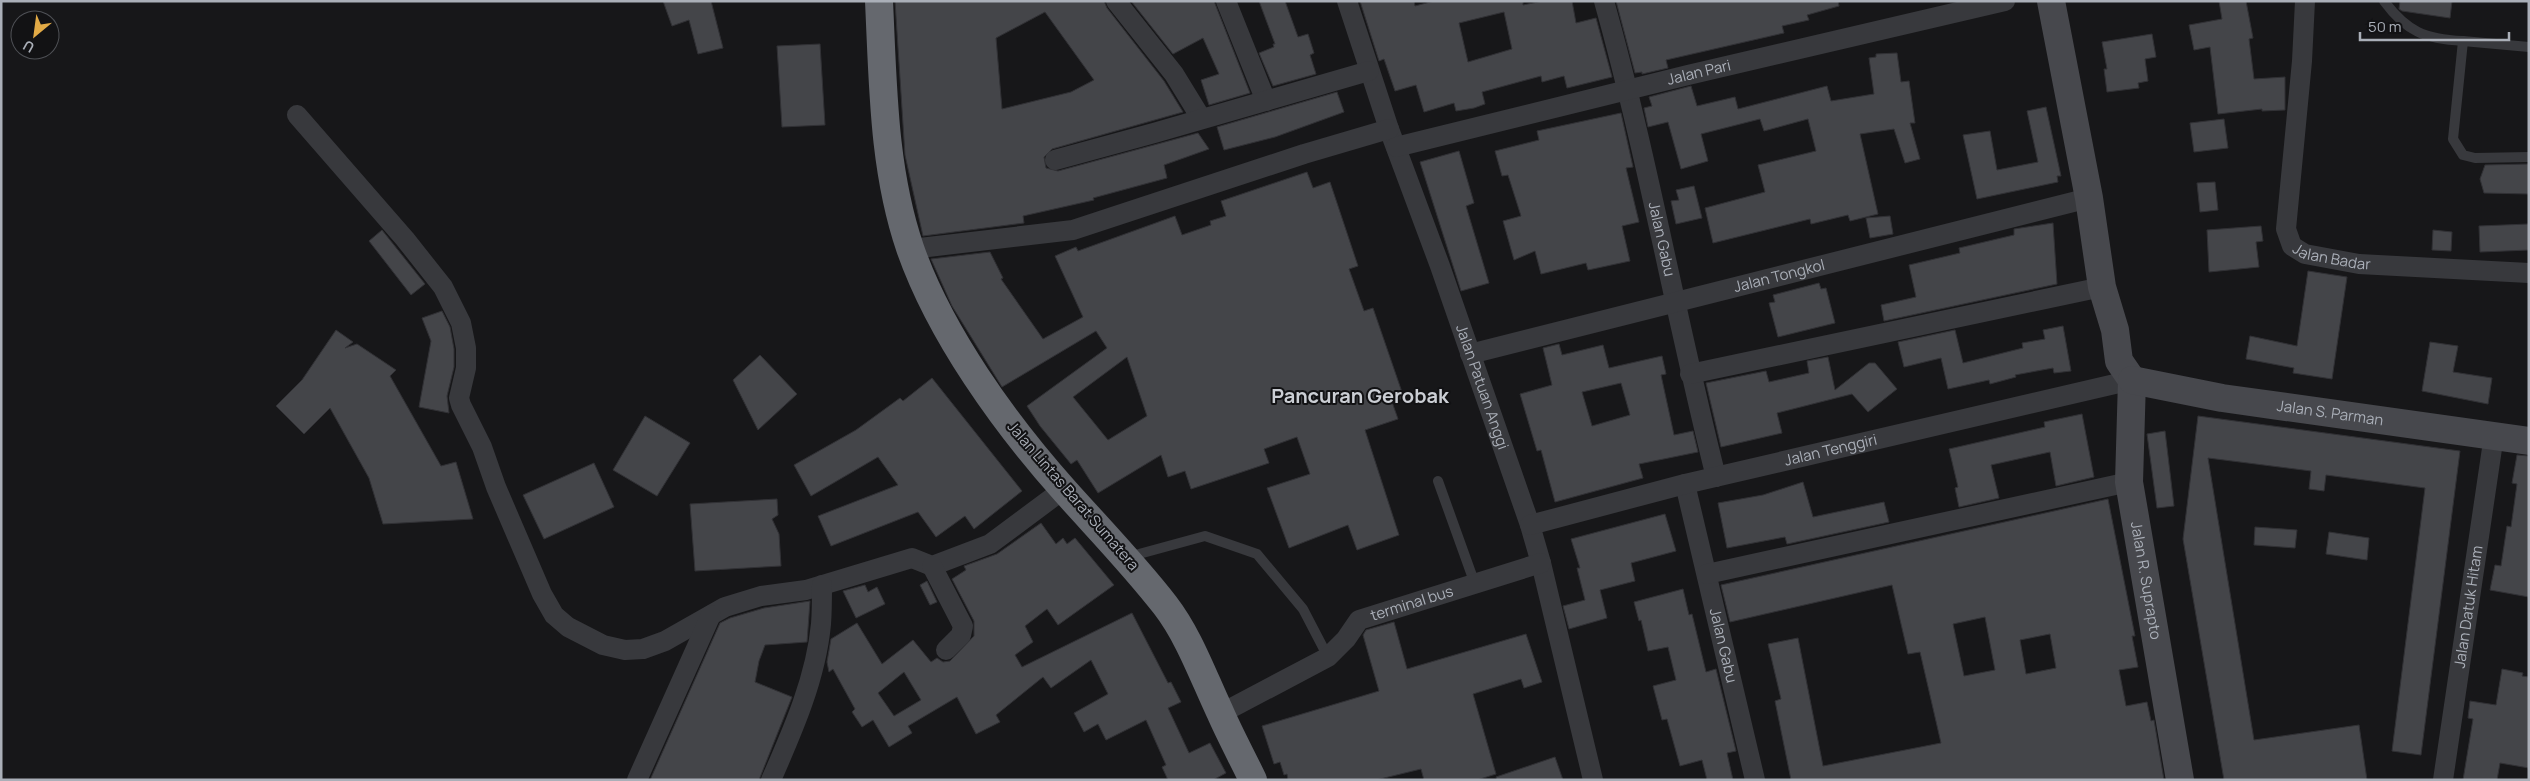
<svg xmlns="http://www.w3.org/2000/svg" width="2530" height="781" viewBox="0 0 2530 781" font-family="Manrope,sans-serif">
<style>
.building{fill:#444549;stroke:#313135;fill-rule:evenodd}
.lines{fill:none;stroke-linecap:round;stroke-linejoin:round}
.lane{stroke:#38393d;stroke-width:10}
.street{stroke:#38393d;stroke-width:20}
.secondary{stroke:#47484d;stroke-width:28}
.highway{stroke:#65686e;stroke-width:28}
.labels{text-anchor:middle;stroke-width:4;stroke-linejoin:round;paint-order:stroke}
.street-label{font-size:15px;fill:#aaafb8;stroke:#121214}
.district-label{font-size:20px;font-weight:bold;fill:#cbced4;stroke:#121214}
</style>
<rect width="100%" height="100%" fill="#171719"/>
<g class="building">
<path d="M663 1H711L723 48 698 54 689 20 672 26Z"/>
<path d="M895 1H1104L1107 8 1164 81 1183 112 1052 149 1044 157 1046 168 1058 171 1198 133 1209 149 1164 165 1167 178 1093 198 1094 200 1023 216 1024 223 923 236 905 155ZM1045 12 1094 80 1071 92 1002 109 996 38Z"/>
<path d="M1131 1H1214L1250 93 1209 105 1201 80 1219 74 1203 38 1173 54Z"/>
<path d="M1259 1H1285L1298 37 1308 34 1314 53 1310 55 1316 74 1273 86 1259 53 1274 47 1273 44H1275Z"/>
<path d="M1360 1H1414L1415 6 1434 1H1523V5L1543 1H1572L1576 23 1596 18 1612 77 1567 88 1564 76 1542 82 1541 76 1482 92 1485 104 1474 108 1456 111 1454 103 1424 112 1416 85 1395 91 1384 59 1379 61ZM1504 12 1512 49 1468 62 1459 23Z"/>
<path d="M1616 1H1838L1839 6 1807 15 1809 20 1782 26 1784 33 1666 60 1668 68 1642 74V72L1635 73Z"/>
<path d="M2219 1H2246L2253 38 2249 39 2254 79 2285 77V110L2262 111V109L2218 114 2210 47 2194 50 2189 25 2222 19Z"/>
<path d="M2400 1H2452L2450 18 2402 11 2399 9Z"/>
<path d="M2152 34 2156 57 2145 59 2148 81 2138 83 2139 88 2107 92 2104 69H2107L2102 42Z"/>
<path d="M820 44 825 125 782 127 777 46Z"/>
<path d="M1897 53 1901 82 1909 81 1915 123H1910L1920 159 1905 163 1894 129 1860 134 1878 214 1850 221 1848 215 1811 224 1810 219 1713 243 1705 208 1765 192 1758 165 1816 151 1808 119 1764 131 1760 119 1701 134 1708 161 1681 169 1668 122 1648 127 1644 108 1652 106 1649 97 1691 86 1697 106 1735 97 1738 109 1827 86 1831 101 1874 94 1869 58 1876 57V54Z"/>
<path d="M1337 92 1344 112 1275 137 1224 150 1217 127Z"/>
<path d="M2046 107 2061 176H2057L2058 182 1977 199 1963 135 1990 131 1997 170 2038 162 2027 111Z"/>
<path d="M1621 113 1633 167 1626 168 1639 222 1622 226 1630 261 1588 270 1586 263 1541 274 1535 251 1514 260 1503 221 1521 216 1508 175 1502 176 1495 151 1539 140 1537 131Z"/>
<path d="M2224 119 2228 148 2194 152 2190 123Z"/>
<path d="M1459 151 1474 203 1466 206 1489 283 1461 291 1420 162Z"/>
<path d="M2529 164V194L2484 193 2480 179 2485 165Z"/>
<path d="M1307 172 1313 188 1330 182 1358 266 1349 269 1364 311 1373 308 1404 398 1392 402 1398 419 1365 430 1399 535 1357 550 1348 525 1289 548 1267 488 1310 474 1297 437 1264 449 1269 463 1191 489 1185 471 1168 477 1161 455 1098 493 1077 460 1071 464 1040 426 1027 406 1107 348 1096 331 1002 387 952 306 931 259 990 252 1003 278 1001 279 1043 339 1083 317 1055 256 1076 247 1078 251 1175 216 1182 235 1211 225 1210 221 1226 216 1221 201ZM1127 357 1147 416 1108 440 1073 397Z"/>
<path d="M2215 182 2218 210 2200 212 2197 183Z"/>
<path d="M1694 186 1702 218 1676 224 1671 201 1679 200 1676 190Z"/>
<path d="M1890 216 1893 234 1870 238 1866 218Z"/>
<path d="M2053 223 2057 284 1884 321 1881 305 1916 297 1909 265 1960 253 1959 248 2014 235V229Z"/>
<path d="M2529 224V250L2480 252 2479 226Z"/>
<path d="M2261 226 2263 241 2256 242 2259 267 2209 272 2207 230Z"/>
<path d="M382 230 425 284 411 295 369 241Z"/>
<path d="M2433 230 2452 232 2451 251 2432 250Z"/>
<path d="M2308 271 2347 277 2332 379 2293 373 2294 368 2246 359 2250 336 2297 346Z"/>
<path d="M1819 283 1821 289 1826 288 1835 323 1778 337 1769 303 1775 302 1773 295Z"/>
<path d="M442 311 450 327 454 349V367L447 396 449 413 419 407 431 341 422 318Z"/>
<path d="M2063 326 2071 371 2054 373 2053 368 2015 375 2016 377 1990 384 1989 380 1948 389 1941 358 1904 367 1898 342 1955 330 1963 363 2023 348 2022 343 2045 339 2043 330Z"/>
<path d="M336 330 353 342 345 348 357 344 396 370 390 376 441 466 456 462 473 519 383 524 369 478 330 408 304 434 276 406 302 380Z"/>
<path d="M2430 342 2458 346 2453 372 2492 378 2488 404 2422 391Z"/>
<path d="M1559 344 1562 355 1603 345 1609 368 1662 356 1666 374 1661 375 1674 435 1693 431 1698 452 1639 464 1643 478 1555 502 1541 450 1537 451 1520 394 1552 385 1543 348ZM1621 383 1630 415 1592 426 1582 392Z"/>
<path d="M760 355 797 394 758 430 733 380Z"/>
<path d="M1828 357 1835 390 1869 363H1875L1897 389 1868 412 1852 394 1777 413 1782 433 1721 447 1706 383 1766 371 1769 382 1809 373 1807 361Z"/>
<path d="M932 378 1022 491 974 529 965 516 936 537 918 512 831 546 818 516 898 485 878 457 811 496 794 465 856 430 900 398 903 401Z"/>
<path d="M2082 414 2094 477 2056 486 2050 452 1991 465 1999 498 1959 507 1955 488 1958 487 1949 449 2045 427 2044 422Z"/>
<path d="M645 416 690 443 657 496 613 470Z"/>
<path d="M2198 416 2460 451 2421 755 2392 751 2425 488 2326 475 2324 491 2309 489 2311 471 2208 458 2254 740 2359 725 2367 780H2224L2183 539Z"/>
<path d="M2165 431 2174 506 2157 508 2147 434Z"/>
<path d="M2517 455 2529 456V597L2490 590 2495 565 2501 566 2507 526 2511 527 2517 484 2512 483Z"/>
<path d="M594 463 614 507 544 539 523 495Z"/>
<path d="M1803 482 1813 517 1884 502 1889 522 1787 544 1785 537 1727 548 1718 503 1763 495Z"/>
<path d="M777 499 778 515 772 519 779 534 781 566 695 571 690 504Z"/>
<path d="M2108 499 2135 636H2132L2138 667 2119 670 2126 706 2147 702 2151 721 2154 720 2164 780H1791L1775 701 1781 699 1768 644 1798 638 1823 766 1941 743 1920 652 1908 654 1892 585 1730 622 1721 585ZM1985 617 1995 670 1964 676 1953 624ZM2050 634 2056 668 2026 674 2020 640Z"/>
<path d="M1665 514 1676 551 1631 563 1635 581 1600 590 1607 618 1569 629 1563 606 1585 600 1577 568H1580L1571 539Z"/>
<path d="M1041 523 1056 544 1063 538 1067 544 1075 538 1114 585 1058 625 1047 609 1025 626 1033 642 1015 655 1022 667 1132 613 1168 683 1171 682 1181 702 1168 708 1189 753 1210 743 1226 773 1213 780H1168L1162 767 1166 765 1146 720 1106 740 1098 724 1084 732 1074 713 1108 694 1091 660 1051 688 1043 677 996 715 1000 722 976 734 957 697 908 726 912 733 889 747 873 720 862 727 852 712 855 709 833 669 829 672 827 662 831 639 857 623 882 664 913 640 931 662 937 658 943 662 950 661 974 636V621L952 579 966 570 964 566 997 554ZM904 672 921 700 894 716 878 693Z"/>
<path d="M2255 527 2297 530 2295 548 2254 545Z"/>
<path d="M2329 532 2369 538 2367 560 2326 554Z"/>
<path d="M927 581 937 602 930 605 920 585Z"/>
<path d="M865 585 868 592 877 587 885 604 856 618 843 591Z"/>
<path d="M1683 589 1689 615 1692 614 1706 672 1716 669 1736 751 1727 753 1733 780H1707L1702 760 1680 766 1667 719 1662 720 1653 686 1676 680 1668 647 1648 651 1641 620 1639 621 1634 602Z"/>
<path d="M810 601 807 642 765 645 759 661 755 682 792 697 759 780H650L720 623 730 618 764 608Z"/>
<path d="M1394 622 1407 669 1526 634 1542 682 1524 688 1521 679 1473 694 1496 774 1477 780H1424L1421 769 1376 780H1288L1287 774 1284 775 1280 762 1274 764 1262 726 1379 691 1363 635 1366 630Z"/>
<path d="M2502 669 2523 673 2522 676 2529 677V768L2500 763 2497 780H2463L2473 719 2468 718 2470 701 2496 705Z"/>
<path d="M1555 757 1563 780H1497L1496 777Z"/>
</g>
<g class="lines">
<g class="lane">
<path d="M2384 1C2407 32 2425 39 2463 41"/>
<path d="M2529 47 2463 41 2453 139 2463 155 2475 158 2529 157"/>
<path d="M1438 481 1475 584"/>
<path d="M1128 557 1205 536 1257 554 1303 609 1328 657"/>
</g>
<g class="street">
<path d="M1116 1 1174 74 1201 118"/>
<path d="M1226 1 1266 101"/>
<path id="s1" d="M1347 1 1389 129 1440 266 1530 525 1541 563 1593 780"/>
<path id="s2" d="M1604 1C1648 158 1676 319 1716 477"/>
<path id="s3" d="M2305 1 2302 61 2286 229 2292 246 2305 254 2359 264 2529 273"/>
<path d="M297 115 405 239 443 287 461 323 466 348V368L459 398 461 405 482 447 496 487 542 594 554 615 568 627 603 645 625 650 643 649 665 641 725 607 761 596 806 590 912 558 932 566 990 544 1064 489"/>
<path id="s4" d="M1396 147 1688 75 2005 1"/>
<path d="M1055 160 1154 133 1369 71"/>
<path d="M911 249 1073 230 1304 154 1389 129"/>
<path id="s5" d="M1470 354 2089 198"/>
<path d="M1690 374 2102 287"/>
<path id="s6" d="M1685 484 1755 780"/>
<path id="s7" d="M1530 525 1685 484 2132 380"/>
<path d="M932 566 963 626 961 635 946 650"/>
<path d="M1707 574 2129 482"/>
<path id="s8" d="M1220 714 1328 657 1346 639 1359 620 1541 563"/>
<path d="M637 780 711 615"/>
<path d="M771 780C793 730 816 678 821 624 822 611 822 598 822 585"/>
<path id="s9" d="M2443 780 2494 435"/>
</g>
<g class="secondary">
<path d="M2051 1 2089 198 2102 287 2115 330 2119 361 2132 380"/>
<path id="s10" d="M2132 380 2129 482 2180 780"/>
<path id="s11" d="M2132 380 2222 398 2529 441"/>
</g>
<path class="highway" d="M879 1C883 84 883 169 910 248 940 334 1005 424 1065 491 1099 529 1134 565 1165 605 1189 636 1203 676 1220 712 1230 735 1242 757 1253 780"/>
</g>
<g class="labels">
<g class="street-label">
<text dy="5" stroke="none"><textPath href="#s4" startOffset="312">Jalan Pari</textPath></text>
<text dy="5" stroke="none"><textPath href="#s2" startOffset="245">Jalan Gabu</textPath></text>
<text dy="5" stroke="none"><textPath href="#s3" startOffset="289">Jalan Badar</textPath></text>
<text dy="5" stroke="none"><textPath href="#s5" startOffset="319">Jalan Tongkol</textPath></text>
<text dy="5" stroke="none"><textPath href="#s1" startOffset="409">Jalan Patuan Anggi</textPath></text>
<text dy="5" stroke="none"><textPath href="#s11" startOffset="201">Jalan S. Parman</textPath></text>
<text dy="5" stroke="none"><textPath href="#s7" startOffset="310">Jalan Tenggiri</textPath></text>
<text transform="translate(1073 496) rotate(49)" y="5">Jalan Lintas Barat Sumatera</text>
<text dy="5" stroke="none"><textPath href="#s10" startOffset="202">Jalan R. Suprapto</textPath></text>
<text dy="5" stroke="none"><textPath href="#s8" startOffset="226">terminal bus</textPath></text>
<text dy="5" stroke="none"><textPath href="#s9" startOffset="175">Jalan Datuk Hitam</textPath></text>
<text dy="5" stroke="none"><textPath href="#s6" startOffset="166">Jalan Gabu</textPath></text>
</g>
<g class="district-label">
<text x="1360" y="403">Pancuran Gerobak</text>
</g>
</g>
<rect width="2530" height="781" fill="none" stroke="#aaafb8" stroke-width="5"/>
<g transform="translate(35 35) rotate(209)"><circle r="24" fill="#121214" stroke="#4f5156"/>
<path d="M0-4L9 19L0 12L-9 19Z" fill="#e2aa46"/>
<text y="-8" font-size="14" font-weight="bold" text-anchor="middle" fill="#aaafb8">U</text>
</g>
<path d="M2360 32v8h149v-8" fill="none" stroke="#aaafb8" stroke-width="2.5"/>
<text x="2368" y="32" font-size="15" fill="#aaafb8" stroke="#121214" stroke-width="4" paint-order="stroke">50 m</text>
</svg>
